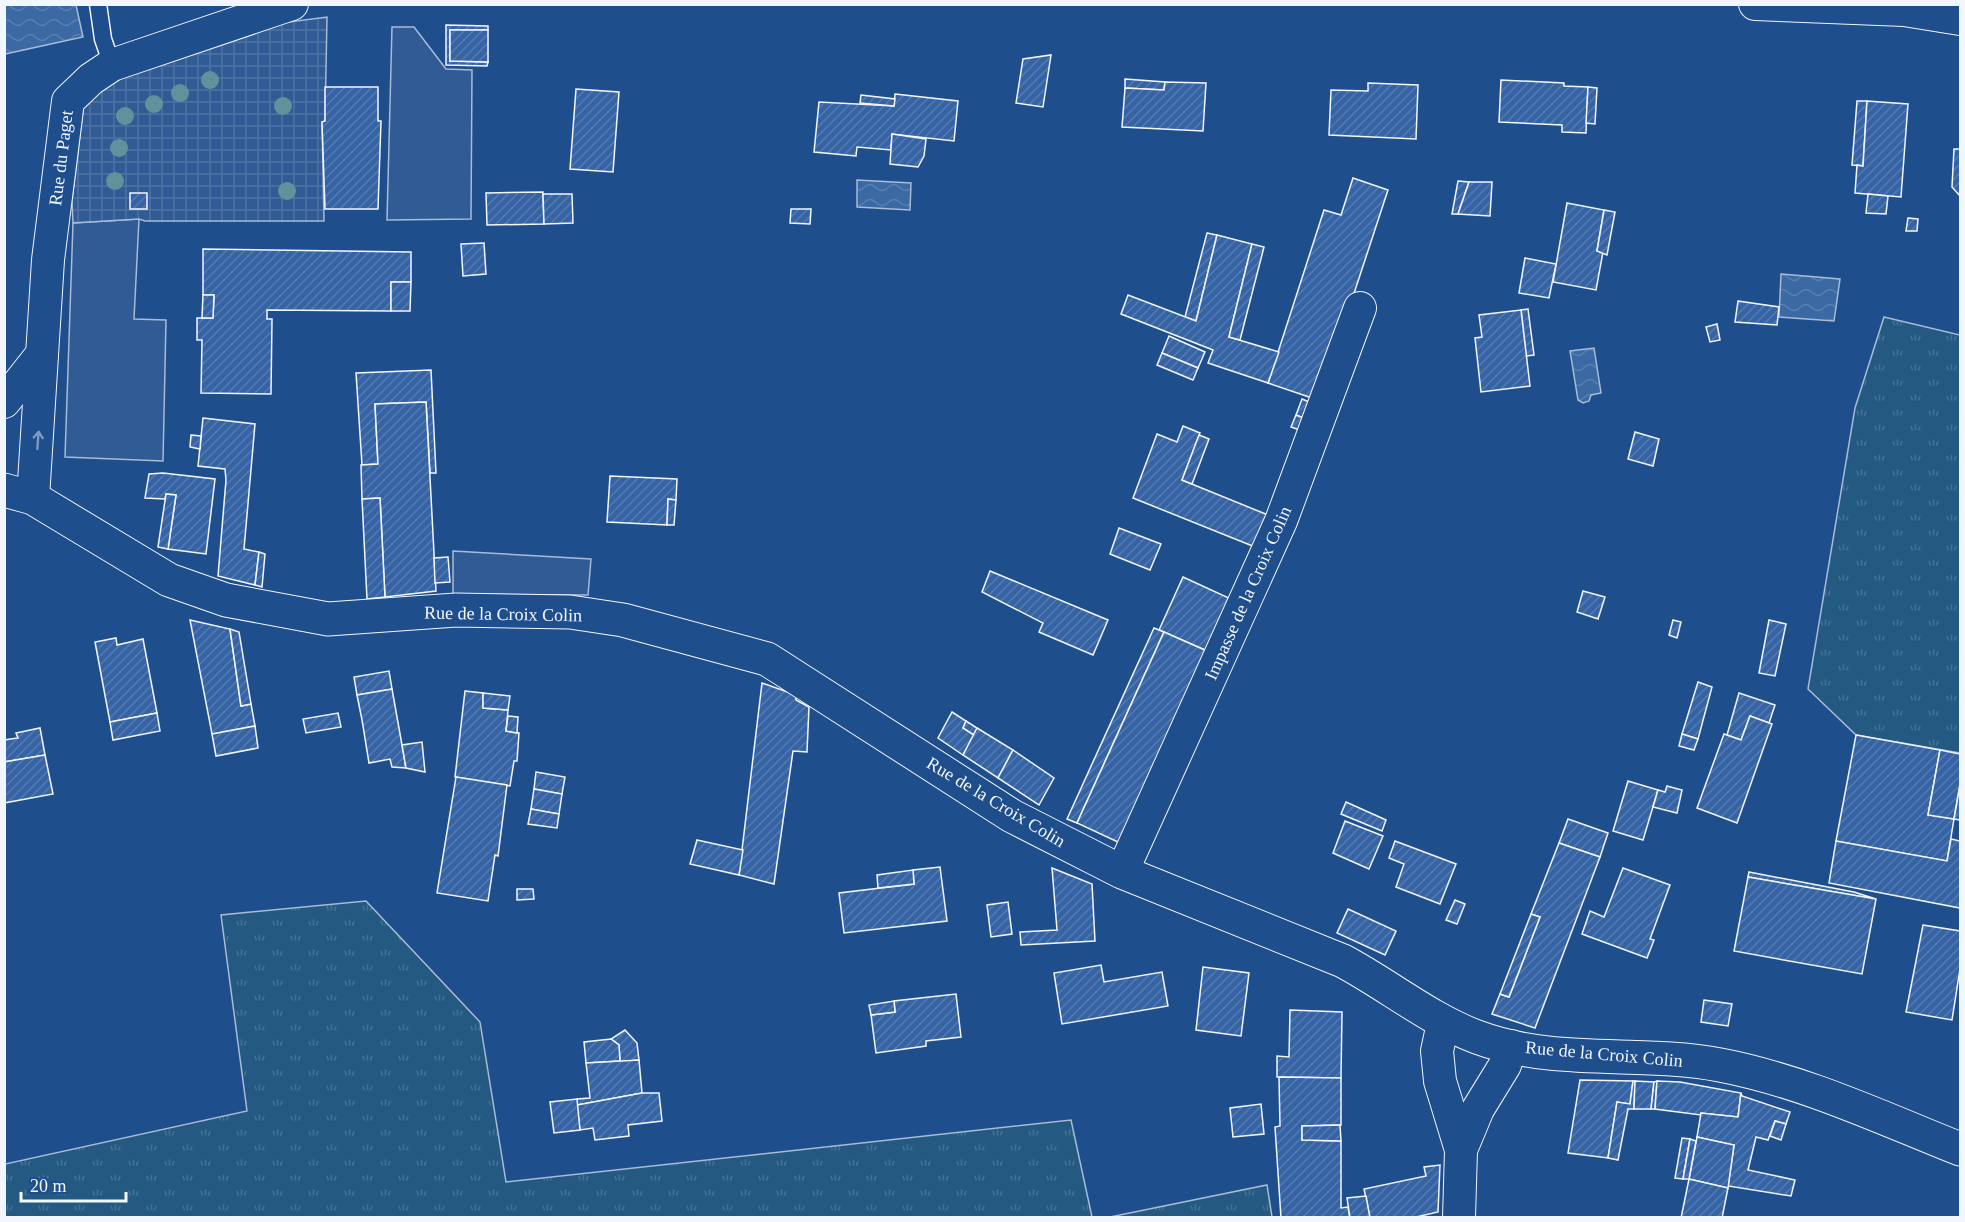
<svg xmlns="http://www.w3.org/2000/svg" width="1965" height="1222" viewBox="0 0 1965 1222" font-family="'Times New Roman',serif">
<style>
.grass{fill:url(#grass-tufts);stroke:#a8bbd7;stroke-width:1.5}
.parking{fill:#305b95;stroke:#a8bbd7;stroke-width:1.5}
.plaza{fill:url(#plaza-grid);stroke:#a8bbd7;stroke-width:1.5}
.water{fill:url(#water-waves);stroke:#a8bbd7;stroke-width:1.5}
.building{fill:url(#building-hatch);stroke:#f2f6ff;stroke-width:1.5}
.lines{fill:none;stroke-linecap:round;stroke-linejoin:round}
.service-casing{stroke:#f2f6ff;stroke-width:19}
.minor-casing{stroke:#f2f6ff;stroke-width:34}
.tertiary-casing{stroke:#f2f6ff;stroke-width:35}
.service{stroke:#1f4e8c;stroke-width:16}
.minor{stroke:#1f4e8c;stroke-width:32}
.tertiary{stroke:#1f4e8c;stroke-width:33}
.tree{fill:#61919a}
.oneway{stroke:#7e9ac0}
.labels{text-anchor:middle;stroke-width:4.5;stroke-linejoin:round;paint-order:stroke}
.street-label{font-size:18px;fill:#f2f6ff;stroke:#1f4e8c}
</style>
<defs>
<pattern id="grass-tufts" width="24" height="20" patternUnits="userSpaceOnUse" patternTransform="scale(1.5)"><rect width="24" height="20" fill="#245a82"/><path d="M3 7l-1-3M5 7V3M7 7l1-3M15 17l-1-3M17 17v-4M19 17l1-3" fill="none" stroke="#447295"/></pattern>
<pattern id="plaza-grid" width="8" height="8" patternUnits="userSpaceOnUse" patternTransform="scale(1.5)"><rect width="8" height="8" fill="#305b95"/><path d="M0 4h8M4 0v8" fill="none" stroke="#4e73a5"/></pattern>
<pattern id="water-waves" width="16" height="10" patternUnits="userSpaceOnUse" patternTransform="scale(1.5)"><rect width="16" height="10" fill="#3b69a3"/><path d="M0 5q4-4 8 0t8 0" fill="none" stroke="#587fb1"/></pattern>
<pattern id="building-hatch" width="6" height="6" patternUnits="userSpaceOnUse" patternTransform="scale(1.5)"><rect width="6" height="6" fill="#3563a3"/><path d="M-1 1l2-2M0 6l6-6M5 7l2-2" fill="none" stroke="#537ab1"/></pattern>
</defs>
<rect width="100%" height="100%" fill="#1f4e8c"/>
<g class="grass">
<path d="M1884 317 1960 335V753L1856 735 1808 689 1855 408Z"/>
<path d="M366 901 480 1022 506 1182 1071 1120 1092 1217H5V1164L247 1111 221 915Z"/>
<path d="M1267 1185 1272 1217H1110Z"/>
</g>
<g class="parking">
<path d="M392 27H414L446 69 472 70 471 219 387 220Z"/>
<path d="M139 219 134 319 166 320 163 461 65 457 73 223Z"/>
<path d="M453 551 591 559 588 595 453 594Z"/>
</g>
<path class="plaza" d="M327 17 325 121 322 122 324 221H145L139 219 73 223 72 201 84 104 113 82 152 66 281 23Z"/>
<g class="water">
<path d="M4 5H76L83 37 5 54Z"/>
<path d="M857 180 911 183 910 210 857 207Z"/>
<path d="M1781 274 1840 279 1834 321 1779 317Z"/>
<path d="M1594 348 1601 393 1591 395 1589 401 1583 403 1578 400 1570 351Z"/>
</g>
<g class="building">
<path d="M446 25 488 26V30H450V61L488 62 487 66 446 65Z"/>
<path d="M450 30H488V62L450 61Z"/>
<path d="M1051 55 1043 107 1016 103 1023 59Z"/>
<path d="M1125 79 1165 82 1164 90 1125 88Z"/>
<path d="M1501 80 1564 83V86L1588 87 1586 133 1562 132V125L1499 122Z"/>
<path d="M1165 82 1206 83 1203 131 1122 127 1125 88 1164 90Z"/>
<path d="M1368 83 1418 85 1416 139 1329 135 1331 90 1368 91Z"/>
<path d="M325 87H378V121H381L378 209H325L322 122 325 121Z"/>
<path d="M1588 87 1597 88 1595 124 1586 123Z"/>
<path d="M576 89 619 92 613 172 570 169Z"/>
<path d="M895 94 958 101 954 141 892 134 891 150 857 147 856 156 814 152 819 102 894 106Z"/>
<path d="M861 95 895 99 894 106 860 103Z"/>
<path d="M1857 101H1867L1863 166 1852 165Z"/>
<path d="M1867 101 1908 104 1901 197 1855 193 1857 165 1863 166Z"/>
<path d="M892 134 926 139 924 156 918 167 890 164Z"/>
<path d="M1954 149H1960V196L1952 187Z"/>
<path d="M1353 178 1388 190 1339 339 1315 399 1268 383 1324 210 1341 215Z"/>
<path d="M1458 181 1469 182 1458 214H1452Z"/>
<path d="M1469 182H1492L1490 216 1458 214Z"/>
<path d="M543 192 544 224 487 225 486 193Z"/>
<rect x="130" y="193" width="17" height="16"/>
<path d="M543 194H572L573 223 544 224Z"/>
<path d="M1868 194 1888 196 1886 214 1866 213Z"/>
<path d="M1567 203 1604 210 1597 251 1603 252 1596 290 1553 282Z"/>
<path d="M791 209H811L810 224 790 223Z"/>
<path d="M1604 210 1615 212 1607 255 1597 251Z"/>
<path d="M1908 218 1918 219 1917 231H1906Z"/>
<path d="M1207 233 1217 235 1196 321 1185 317Z"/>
<path d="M1217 235 1252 244 1229 337 1279 352 1268 383 1208 363 1213 350 1121 314 1128 295 1196 321Z"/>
<path d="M484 243 486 274 463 276 461 244Z"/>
<path d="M1252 244 1264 247 1240 340 1229 337Z"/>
<path d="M203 249 411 252V282H391V311L267 310V319H272L271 394 201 393 202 340H197V318H213L214 295H203Z"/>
<path d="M1525 258 1556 264 1549 298 1519 293Z"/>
<path d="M391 282H411L410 311H391Z"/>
<path d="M203 295H214L213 318H202Z"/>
<path d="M1738 301 1779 307 1777 325 1735 322Z"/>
<path d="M1528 309 1534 355 1526 356 1521 310Z"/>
<path d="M1521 310 1530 386 1481 392 1475 338 1482 337 1479 315Z"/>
<path d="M1717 324 1720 340 1710 342 1706 327Z"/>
<path d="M1169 336 1205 352 1198 368 1162 353Z"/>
<path d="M1162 353 1198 368 1193 380 1157 365Z"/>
<path d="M431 370 436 473H430L426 402 375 404 378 464 362 465 356 373Z"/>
<path d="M1302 399 1314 404 1308 420 1296 415Z"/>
<path d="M426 402 436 591 385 597 380 498 362 499 361 465 378 464 375 404Z"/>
<path d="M1296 415 1308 420 1303 431 1291 427Z"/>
<path d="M203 418 255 424 244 549 259 552 255 585 218 576 226 480 225 469 198 466Z"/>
<path d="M1183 426 1200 433 1182 480 1268 515 1255 547 1133 498 1157 434 1177 442Z"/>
<path d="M1635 432 1659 439 1653 466 1628 459Z"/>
<path d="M191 435 201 436 200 449 190 447Z"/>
<path d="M1199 435 1209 439 1192 484 1182 480Z"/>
<path d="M163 473 215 479 206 554 168 549 176 495 166 494 165 499 145 498 149 474Z"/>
<path d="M610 476 677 479 676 500 668 499 667 525 607 522Z"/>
<path d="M166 494 176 495 168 549 158 547Z"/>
<path d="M380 498 385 597 367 599 362 499Z"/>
<path d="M668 499 676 500 674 525H667Z"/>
<path d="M1119 528 1161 544 1150 570 1110 554Z"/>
<path d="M259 552 265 554 262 587 255 585Z"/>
<path d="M448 557 450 582 435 583 434 558Z"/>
<path d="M990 571 1108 620 1093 655 1039 632 1043 623 982 592Z"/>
<path d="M1183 577 1231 599 1207 651 1159 630Z"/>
<path d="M1583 591 1605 597 1598 619 1577 612Z"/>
<path d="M190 620 230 629 241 706 251 704 255 726 212 734Z"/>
<path d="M1673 620 1681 622 1677 638 1669 635Z"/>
<path d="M1769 620 1786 624 1775 676 1759 673Z"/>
<path d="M1154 628 1164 632 1077 823 1067 819Z"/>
<path d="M230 629 239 632 251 704 241 706Z"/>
<path d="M1164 632 1207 651 1120 843 1077 823Z"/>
<path d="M116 638 117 645 143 639 157 713 110 722 95 642Z"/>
<path d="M389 671 392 689 357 695 354 677Z"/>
<path d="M1698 682 1712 687 1698 739 1682 734Z"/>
<path d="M762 683 796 695V700L809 707 807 752 793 751 774 884 739 875Z"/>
<path d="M392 689 402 745 406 768 392 767 390 759 369 763 362 720 357 695Z"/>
<path d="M465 691 483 693V708L508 710 506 731 519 733 517 761H514L510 786 455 777Z"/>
<path d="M483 693 510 696 508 710 483 708Z"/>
<path d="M1739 693 1775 705 1769 723 1750 716 1741 740 1727 735Z"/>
<path d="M952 712 966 721 963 728 974 735 963 755 938 738Z"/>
<path d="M157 713 160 731 113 740 110 722Z"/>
<path d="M338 713 341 727 306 733 303 719Z"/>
<path d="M508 716 518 717 517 733 506 731Z"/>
<path d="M1750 716 1772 724 1737 823 1697 808 1724 734 1741 740Z"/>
<path d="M966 721 977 728 974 735 963 728Z"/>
<path d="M255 726 258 748 216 756 212 734Z"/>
<path d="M40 728 45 755 4 762V740L18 738 16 733Z"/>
<path d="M977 728 1013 750 998 778 963 755Z"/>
<path d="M1682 734 1698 739 1694 750 1679 746Z"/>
<path d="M1856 735 1940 750 1928 815 1954 819 1947 861 1836 841Z"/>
<path d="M422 742 425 772 406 768 402 745Z"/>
<path d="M1013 750 1054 778 1039 805 998 778Z"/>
<path d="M1940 750 1960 754V785L1954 819 1928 815Z"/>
<path d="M45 755 53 794 4 803V762Z"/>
<path d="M536 772 565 777 562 794 534 789Z"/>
<path d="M456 777 507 785 498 856 495 855 488 901 437 893Z"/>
<path d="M1628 781 1658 790 1643 840 1613 831Z"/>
<path d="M1960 785V820L1954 819Z"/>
<path d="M1667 786 1682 790 1677 813 1653 807 1658 790 1665 792Z"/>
<path d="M534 789 562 794 559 814 531 809Z"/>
<path d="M1346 802 1386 820 1382 831 1341 814Z"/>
<path d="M531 809 559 814 557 828 528 824Z"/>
<path d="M1568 819 1608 833 1600 857 1559 843Z"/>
<path d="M1345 821 1383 836 1369 869 1333 853Z"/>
<path d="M1951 839 1960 841V908L1829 883 1836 841 1947 861Z"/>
<path d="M697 840 743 850 739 875 690 864Z"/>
<path d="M1395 841 1456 864 1440 904 1396 887 1404 864 1389 858Z"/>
<path d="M1559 843 1600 857 1535 1028 1492 1014 1500 994 1509 997 1540 917 1531 914Z"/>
<path d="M940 867 947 921 844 933 839 893 914 884 913 870Z"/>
<path d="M1052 868 1092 884 1095 941 1021 945 1020 932 1057 930Z"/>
<path d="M1623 868 1670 885 1650 939 1654 940 1647 958 1582 934 1590 911 1604 917Z"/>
<path d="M913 870 914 884 878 888 877 875Z"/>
<path d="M1749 872 1854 892 1876 899 1748 877Z"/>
<path d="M1748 877 1876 899 1862 974 1734 951Z"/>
<path d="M517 889H533L534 899 517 900Z"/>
<path d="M1455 900 1465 904 1457 924 1446 920Z"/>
<path d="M1008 902 1012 934 991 937 987 905Z"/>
<path d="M1348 909 1396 931 1385 955 1337 933Z"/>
<path d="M1531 914 1540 917 1509 997 1500 994Z"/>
<path d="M1923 925 1960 931V969L1952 1020 1906 1012Z"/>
<path d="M1101 965 1104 982 1162 972 1168 1006 1062 1024 1054 973Z"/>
<path d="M1203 967 1249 973 1241 1036 1196 1030Z"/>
<path d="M956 994 961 1037 926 1041V1046L876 1053 871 1015 895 1012 894 1001Z"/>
<path d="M1704 1000 1732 1004 1728 1026 1701 1022Z"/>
<path d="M894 1001 895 1012 871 1015 869 1005Z"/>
<path d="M1290 1010 1342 1012 1341 1078 1277 1077V1056L1289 1057Z"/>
<path d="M625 1030 637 1043 639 1060 620 1062 619 1045 611 1039Z"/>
<path d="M611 1039 619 1045 620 1061 586 1063 584 1042Z"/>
<path d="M639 1060 642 1093 577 1105V1099L590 1098 586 1063Z"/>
<path d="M1279 1077 1341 1078V1125L1302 1126V1140L1341 1141V1208L1348 1207 1350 1218H1281L1275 1127 1280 1126Z"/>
<path d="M1580 1080 1633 1081 1630 1104 1617 1102 1608 1158 1568 1153Z"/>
<path d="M1633 1081H1635L1634 1109H1628L1618 1160 1608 1158 1617 1102 1630 1104Z"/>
<path d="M1635 1081 1654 1082 1651 1109H1634Z"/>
<path d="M1657 1081 1655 1109H1651L1654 1082Z"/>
<path d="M1657 1081 1680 1082 1741 1093 1738 1117 1701 1113V1115L1655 1109Z"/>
<path d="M642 1093H659L662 1121 628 1125 629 1136 595 1140 593 1128 580 1130 577 1105Z"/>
<path d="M1741 1093 1742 1096 1790 1112 1786 1124 1775 1121 1768 1140 1756 1137 1748 1170 1795 1180 1791 1196 1728 1186 1734 1145 1697 1137 1701 1113 1738 1117Z"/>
<path d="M577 1099 580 1130 554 1133 550 1102Z"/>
<path d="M1261 1104 1264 1134 1233 1137 1230 1108Z"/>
<path d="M1775 1121 1786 1124 1781 1140 1770 1136Z"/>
<path d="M1340 1125 1341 1141 1302 1140V1126Z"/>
<path d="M1697 1137 1734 1145 1728 1188 1689 1179Z"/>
<path d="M1682 1138 1690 1139 1683 1179 1675 1178Z"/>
<path d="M1690 1139 1696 1141 1689 1179H1683Z"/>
<path d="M1440 1165 1438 1212 1412 1218H1370L1364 1189 1426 1176 1424 1167Z"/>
<path d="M1689 1179 1728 1188 1722 1218H1681Z"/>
<path d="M1366 1196 1370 1218H1350L1347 1198Z"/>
</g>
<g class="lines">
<g class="service-casing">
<path id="service" d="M98 4 103 39 112 65"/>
</g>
<g class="minor-casing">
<g id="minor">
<path d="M1755 4 1904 10 1960 19"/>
<path d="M4 402 42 354"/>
<path d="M33 498 48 260 68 101 91 79 112 65 292 4"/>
<path d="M1122 872 1281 521 1360 308"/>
<path d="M1443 1023 1437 1051 1440 1081 1461 1150 1459 1218"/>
<path d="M1461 1150 1478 1109 1505 1065 1511 1046"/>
</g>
</g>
<g class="tertiary-casing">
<path id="tertiary" d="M4 490 33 498 169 580 226 600 328 619 456 610 570 612 623 620 767 659 1012 816 1122 872 1343 961C1388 985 1429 1019 1477 1037 1554 1066 1641 1050 1720 1065 1804 1081 1882 1118 1960 1149"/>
</g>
<use href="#service" class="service"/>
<use href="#minor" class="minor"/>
<use href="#tertiary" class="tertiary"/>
</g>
<g class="tree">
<circle cx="210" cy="80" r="9"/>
<circle cx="180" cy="93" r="9"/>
<circle cx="154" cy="104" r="9"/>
<circle cx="283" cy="106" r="9"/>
<circle cx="125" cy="116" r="9"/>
<circle cx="119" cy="148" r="9"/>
<circle cx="115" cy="181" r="9"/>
<circle cx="287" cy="191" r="9"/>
</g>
<defs><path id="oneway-shaft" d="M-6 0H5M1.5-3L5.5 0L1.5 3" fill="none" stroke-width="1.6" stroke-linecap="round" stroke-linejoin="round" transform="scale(1.5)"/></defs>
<use class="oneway" href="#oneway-shaft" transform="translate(38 440) rotate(-86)"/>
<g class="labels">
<g class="street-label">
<text transform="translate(61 158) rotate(-83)" y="6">Rue du Paget</text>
<text transform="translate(1248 593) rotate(-66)" y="6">Impasse de la Croix Colin</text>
<text transform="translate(503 614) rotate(1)" y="6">Rue de la Croix Colin</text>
<text transform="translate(996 802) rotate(31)" y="6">Rue de la Croix Colin</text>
<text transform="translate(1604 1054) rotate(5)" y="6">Rue de la Croix Colin</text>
</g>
</g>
<rect width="1965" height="1222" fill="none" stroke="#f2f6ff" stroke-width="12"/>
<path d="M21 1192v9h105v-9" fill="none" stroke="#f2f6ff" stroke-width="3"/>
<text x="30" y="1192" font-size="18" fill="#f2f6ff" stroke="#1f4e8c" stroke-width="4.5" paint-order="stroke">20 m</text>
</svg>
